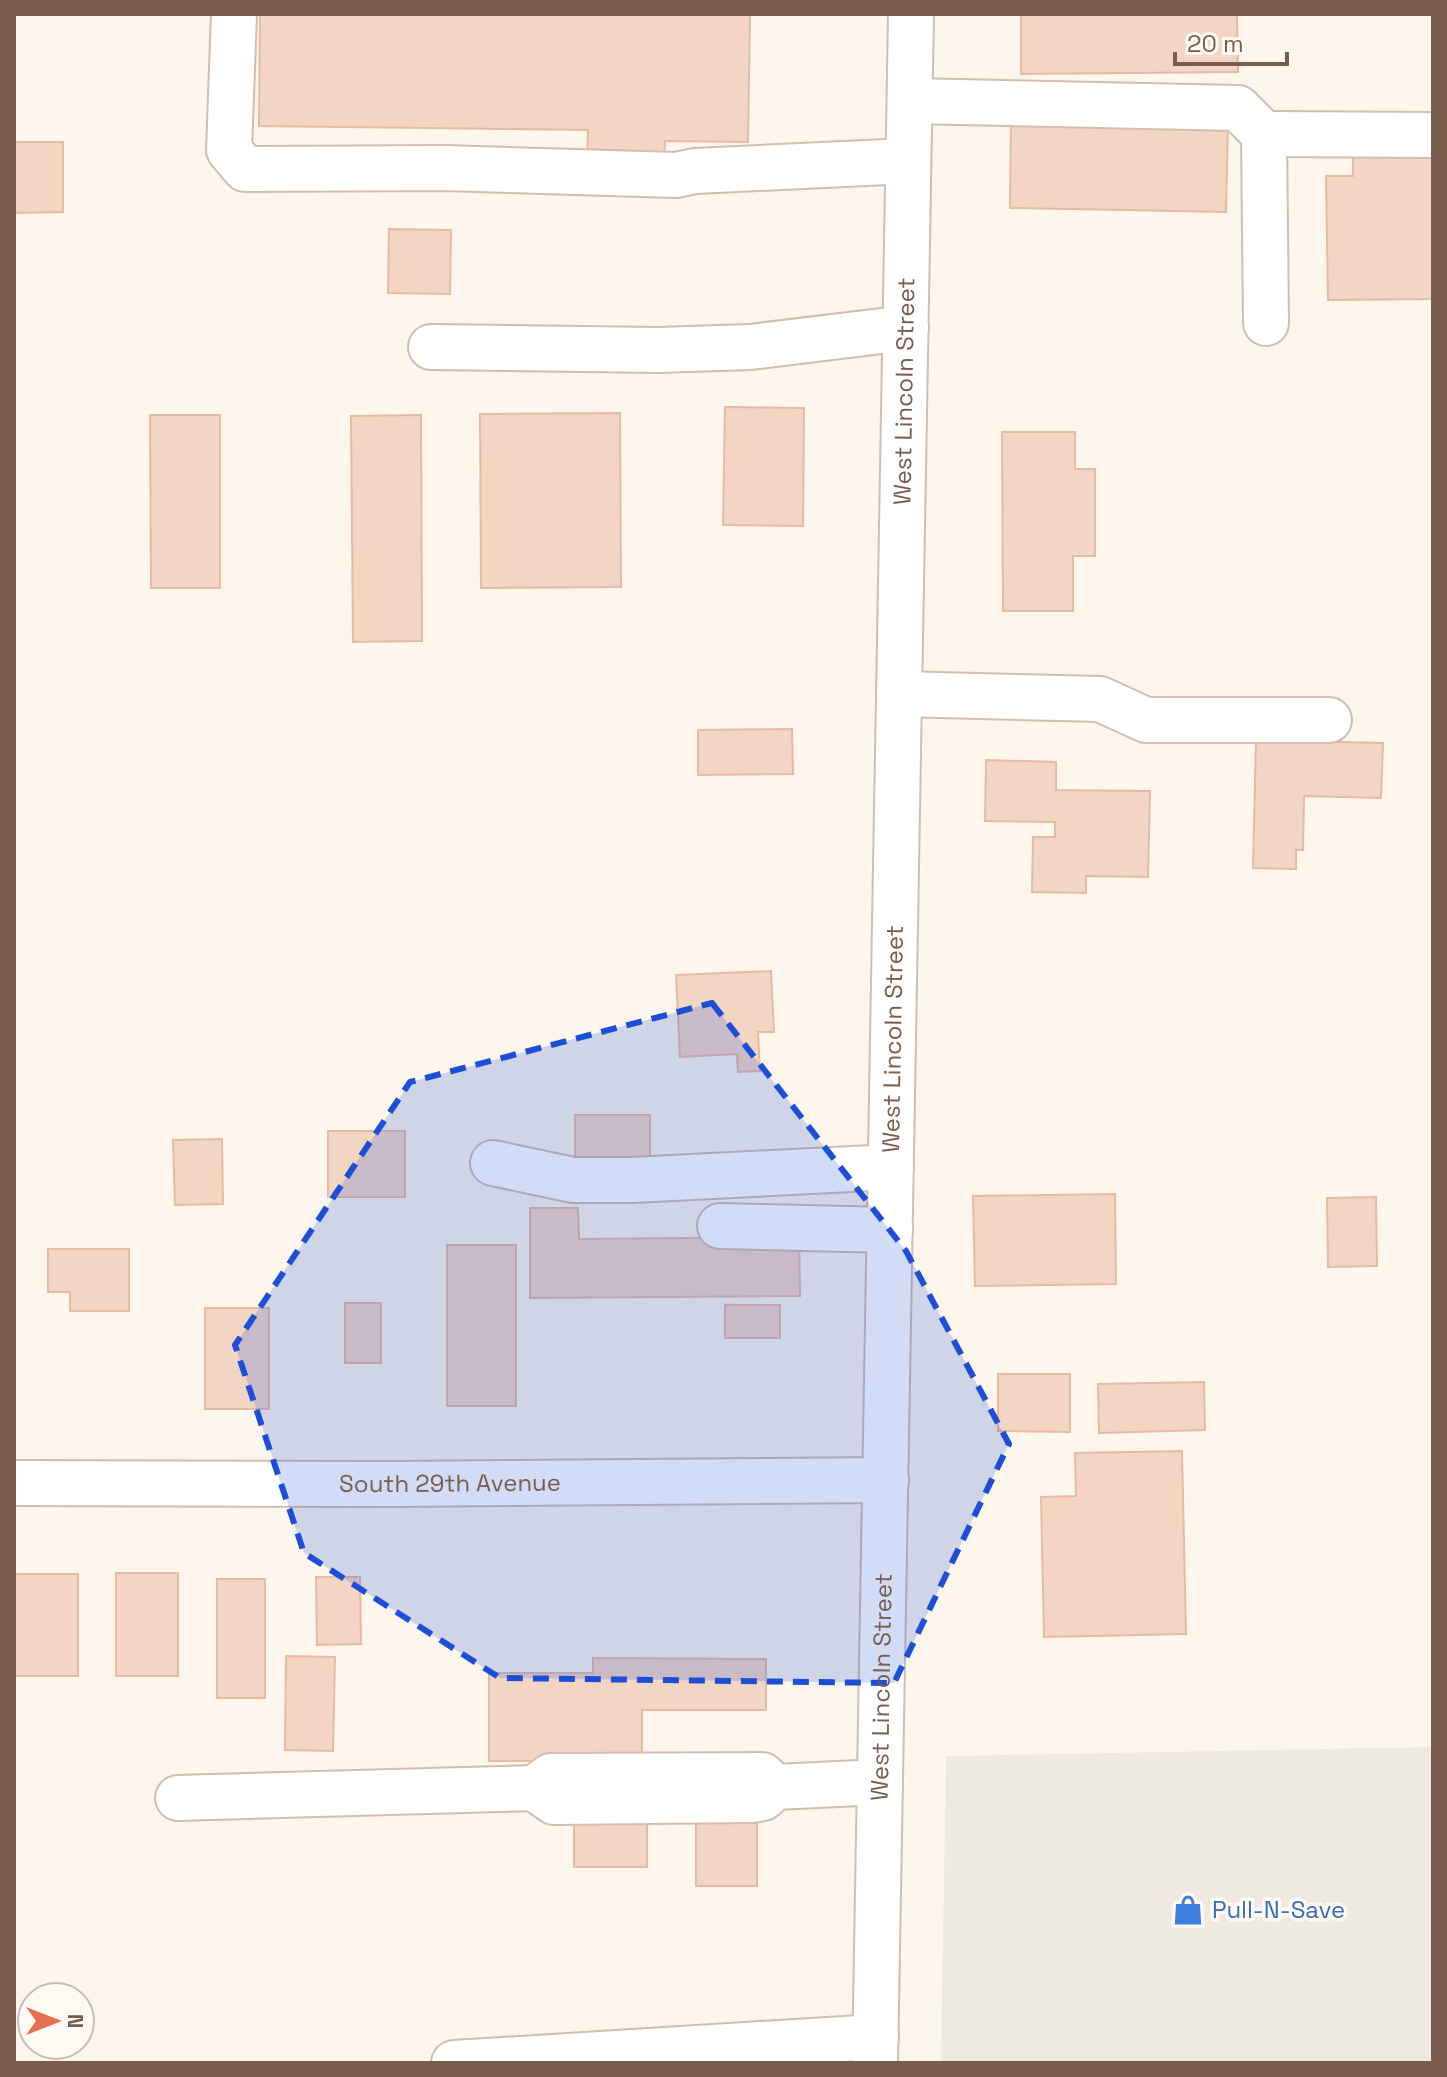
<svg xmlns="http://www.w3.org/2000/svg" width="1447" height="2077" viewBox="0 0 1447 2077" font-family="'Space Grotesk',sans-serif">
<style>
.industrial{fill:#efe9e4}
.building{fill:#f3d5c3;stroke:#e6bba3;stroke-width:2}
.lines{fill:none;stroke-linecap:round;stroke-linejoin:round}
.minor-casing{stroke:#d1beb0;stroke-width:48}
.minor{stroke:#fff;stroke-width:44}
.marked{fill:#1d4ed8;fill-opacity:0.2;stroke:#1d4ed8;stroke-width:6;stroke-dasharray:16 10;stroke-linejoin:round}
.labels{text-anchor:middle;stroke-width:7;stroke-linejoin:round;paint-order:stroke}
.street-label{font-size:24px;fill:#7a5c4d;stroke:#fffaf3}
.shop-label{font-size:24px;fill:#366cbe;stroke:#fffaf3;text-anchor:start}
</style>
<rect width="100%" height="100%" fill="#fdf6ec"/>
<path class="industrial" d="M1433 1747V2063H941L946 1756Z"/>
<g class="building">
<path d="M260 14H750L748 142 665 141 664 161 587 160 588 130 259 126Z"/>
<path d="M1021 14H1237L1238 72 1021 74Z"/>
<path d="M1011 118 1228 121 1226 212 1010 208Z"/>
<path d="M14 142H63V212L14 213Z"/>
<path d="M1433 156V299L1328 300 1326 176H1353V157Z"/>
<path d="M389 229 451 230 450 294 388 293Z"/>
<path d="M725 407 804 408 803 526 723 525Z"/>
<path d="M620 413 621 587 481 588 480 414Z"/>
<path d="M150 415H220V588H151Z"/>
<path d="M421 415 422 641 353 642 351 416Z"/>
<path d="M1002 432H1075V469H1095V556H1073V611H1003Z"/>
<path d="M792 729 793 774 698 775V730Z"/>
<path d="M1256 740 1383 743 1381 798 1304 796 1303 850H1296V869L1253 868Z"/>
<path d="M986 760 1056 762V790L1150 791 1148 877 1086 876V893L1032 892 1033 837H1055V822L985 821Z"/>
<path d="M771 971 774 1032H758L760 1071 738 1072 737 1054 680 1057 676 975Z"/>
<rect x="575" y="1115" width="75" height="43"/>
<rect x="328" y="1131" width="77" height="66"/>
<path d="M222 1139 223 1204 175 1205 173 1140Z"/>
<path d="M1115 1194 1116 1284 975 1286 973 1196Z"/>
<path d="M1376 1197 1377 1266 1328 1267 1327 1198Z"/>
<path d="M530 1208H578L579 1239 799 1237 800 1296 530 1298Z"/>
<rect x="447" y="1245" width="69" height="161"/>
<path d="M48 1249H129V1311H70V1292H48Z"/>
<rect x="345" y="1303" width="36" height="60"/>
<rect x="725" y="1305" width="55" height="33"/>
<rect x="205" y="1308" width="64" height="101"/>
<path d="M998 1374H1070V1432L998 1431Z"/>
<path d="M1204 1382 1205 1430 1099 1433 1098 1384Z"/>
<path d="M1182 1451 1186 1634 1044 1637 1041 1497 1076 1496 1075 1453Z"/>
<rect x="116" y="1573" width="62" height="103"/>
<rect x="14" y="1574" width="64" height="102"/>
<path d="M316 1577H360L361 1644 317 1645Z"/>
<rect x="217" y="1579" width="48" height="119"/>
<path d="M286 1656 335 1657 333 1751 285 1750Z"/>
<path d="M593 1658 766 1659V1710H642V1761H489V1673H593Z"/>
<rect x="696" y="1811" width="61" height="75"/>
<rect x="574" y="1816" width="73" height="51"/>
</g>
<g class="lines">
<g class="minor-casing">
<g id="minor">
<path d="M234 14 229 150 245 169 445 168 676 175 695 171 908 161"/>
<path d="M910 101 1238 108 1264 134 1266 323"/>
<path d="M1264 134 1433 135"/>
<path d="M431 347 658 350 750 347 906 328"/>
<path d="M900 694 1100 699 1146 720H1329"/>
<path d="M493 1163 573 1180H632L891 1167"/>
<path d="M720 1226 890 1230"/>
<path id="s1" d="M14 1483 395 1484 886 1480"/>
<path d="M775 1787 762 1775 551 1776 534 1788 554 1802 753 1800 763 1798 775 1787 880 1782"/>
<path d="M178 1798 534 1788"/>
<path d="M454 2063 876 2037"/>
<path id="s2" d="M875 2063 911 14"/>
</g>
</g>
<use href="#minor" class="minor"/>
</g>
<path class="marked" d="M712 1003 906 1251 1009 1444 894 1683 500 1678 304 1553 235 1345 410 1082Z"/>
<defs>
<g id="shop-bare" transform="scale(2.4)"><path d="M-5-2.5h2.3a2.7 3.5 0 0 1 5.4 0H5L5.5 6h-11ZM-1.5-2.5h3a1.5 2.3 0 0 0-3 0Z" fill="#3f7fe0" stroke="#fffaf3" stroke-width="2.5" paint-order="stroke"/></g>
</defs>
<g fill-rule="evenodd">
<use href="#shop-bare" x="1188" y="1910"/>
</g>
<g class="labels">
<g class="street-label">
<text dy="8" stroke="none"><textPath href="#s2" startOffset="1672">West Lincoln Street</textPath></text>
<text dy="8" stroke="none"><textPath href="#s2" startOffset="1024">West Lincoln Street</textPath></text>
<text dy="8" stroke="none"><textPath href="#s1" startOffset="436">South 29th Avenue</textPath></text>
<text dy="8" stroke="none"><textPath href="#s2" startOffset="376">West Lincoln Street</textPath></text>
</g>
<g class="shop-label">
<text x="1212" y="1918">Pull-N-Save</text>
</g>
</g>
<rect width="1447" height="2077" fill="none" stroke="#7a5c4d" stroke-width="32"/>
<g transform="translate(56 2021) rotate(90)"><circle r="38" fill="#fffaf3" stroke="#cabbb1" stroke-width="2"/>
<path d="M0-6L14 30L0 20L-14 30Z" fill="#e76f51"/>
<text y="-12" font-size="22" font-weight="bold" text-anchor="middle" fill="#7a5c4d">N</text>
</g>
<path d="M1175 52v12h112v-12" fill="none" stroke="#7a5c4d" stroke-width="4"/>
<text x="1187" y="52" font-size="24" fill="#7a5c4d" stroke="#fffaf3" stroke-width="6" paint-order="stroke">20 m</text>
</svg>
